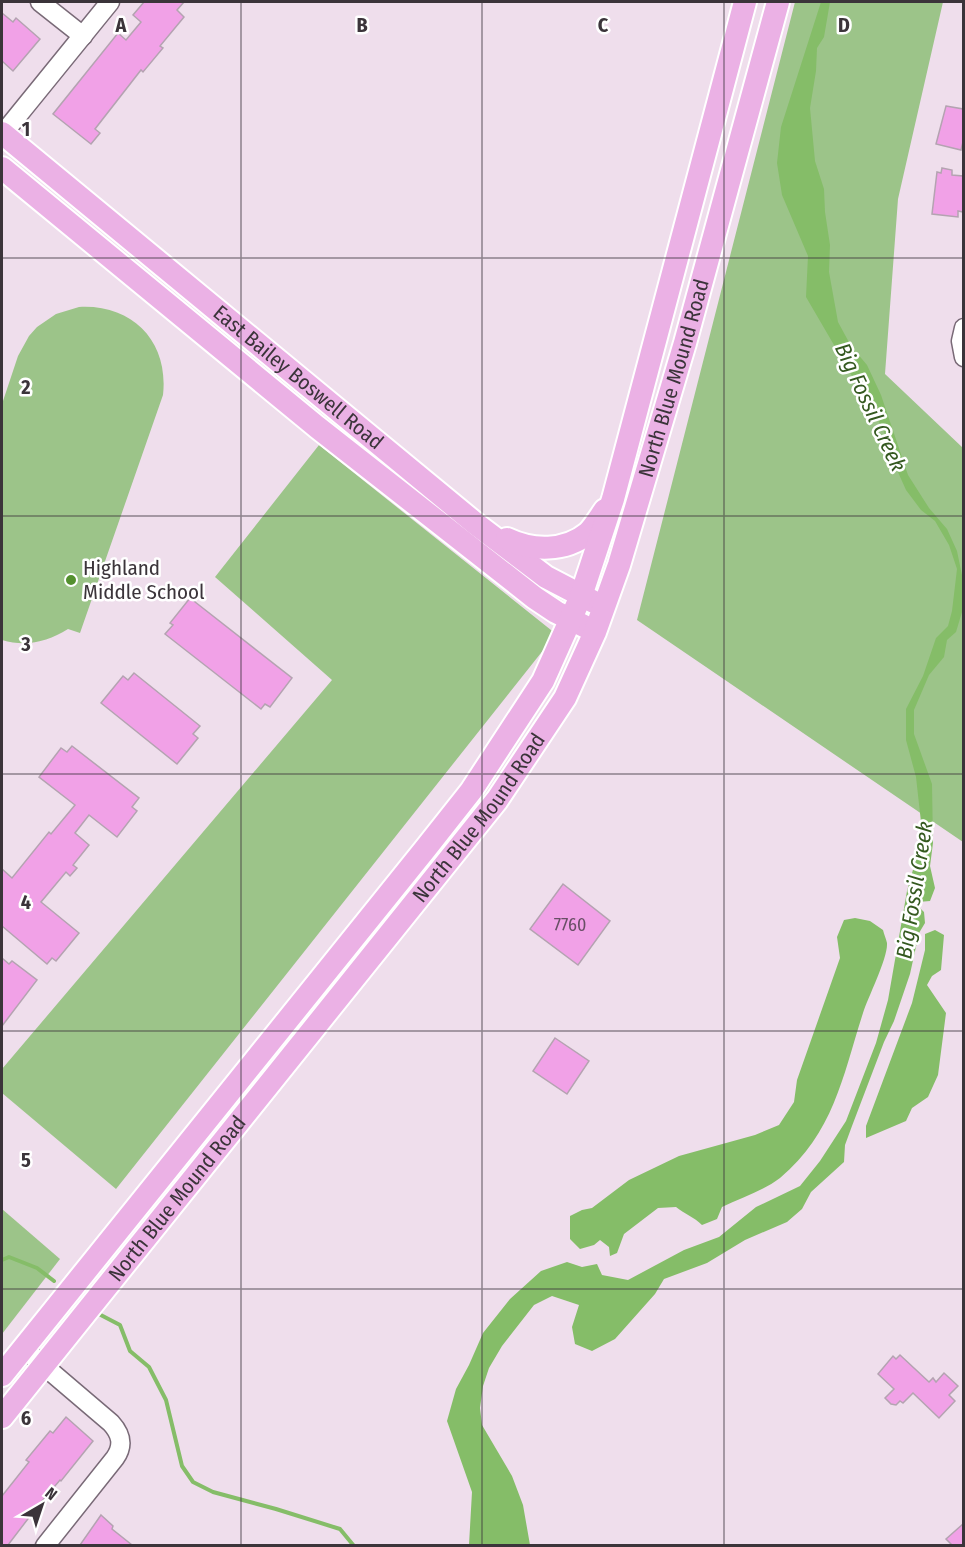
<svg xmlns="http://www.w3.org/2000/svg" width="965" height="1547" viewBox="0 0 965 1547" font-family="'Fira Sans Condensed',sans-serif">
<style>
.green{fill:#9cc489}
.water{fill:#85bd68}
.lines{fill:none;stroke-linecap:round;stroke-linejoin:round}
.stream{stroke:#85bd68;stroke-width:4}
.building{fill:#f1a1e7;stroke:#b4a3b1;stroke-width:1.5}
.minor-casing{stroke:#796a77;stroke-width:21}
.major-casing{stroke:#fff;stroke-width:26}
.minor{stroke:#fff;stroke-width:18}
.major{stroke:#ebb1e5;stroke-width:22}
.grid{fill:none;stroke:#3b343a;stroke-width:1.5;stroke-opacity:0.55}
.poi-dot{fill:#54902f;stroke:#fff;stroke-width:2}
.labels{text-anchor:middle;stroke-width:5;stroke-linejoin:round;paint-order:stroke}
.number-label{font-size:18px;fill:#684f65}
.street-label{font-size:21px;fill:#3b343a;stroke:#fff}
.poi-label{font-size:21px;fill:#3b343a;stroke:#fff;text-anchor:start}
.water-label{font-size:22px;font-style:italic;fill:#34591f;stroke:#fff}
.grid-label{font-size:20px;text-anchor:middle;font-weight:bold;fill:#3b343a;stroke:#fff;stroke-width:5;stroke-linejoin:round;paint-order:stroke}
</style>
<rect width="100%" height="100%" fill="#efdeec"/>
<g class="green">
<path d="M795 2H943L898 199 885 374 963 448V842L637 620Z"/>
<path d="M79 307C133 304 169 342 163 395L80 633 68 629C47 642 26 647 2 640V404L18 356 29 336 37 327 56 314Z"/>
<path d="M319 445 556 634 116 1189 2 1093V1069L332 680 215 577Z"/>
<path d="M2 1209 60 1259 2 1334Z"/>
</g>
<g class="water">
<path d="M821 2H830L824 37 817 48 816 71 810 108 815 161 824 189 825 212 830 245 829 272 838 322 851 346 867 365 881 395 908 475 929 508 947 529 957 551 963 580 962 612 956 632 947 640 944 657 929 675 914 710V734L932 784 933 843 930 866 935 888 930 901 918 902V906L924 912 925 923 919 933 910 974 894 1021 884 1042 852 1126 845 1145 844 1162 811 1192 802 1209 787 1222 745 1240 707 1263 664 1279 655 1294 615 1339 592 1351 575 1344 572 1327 579 1305 552 1296 534 1305 502 1346 489 1368 483 1386 480 1408 482 1425 512 1476 523 1505 530 1545H469L472 1492 447 1421 456 1389 469 1365 483 1333 510 1299 541 1271 567 1262 582 1267 597 1264 602 1275 628 1280 684 1250 719 1237 756 1207 800 1186 820 1161 846 1121 876 1043 888 1000 907 891 916 859 921 822 916 777 906 740V709L923 676 936 638 948 626 952 611 957 569 949 545 935 521 921 510 906 490 897 470 883 429 806 297 808 256 782 195 777 163 781 127Z"/>
<path d="M855 918 870 921 883 930C884 934 886 939 887 943 888 958 868 997 863 1013 843 1075 834 1133 780 1178 763 1191 741 1198 722 1207L717 1219 702 1225C694 1217 685 1214 676 1207L658 1208 624 1234 617 1253 610 1256 609 1247 600 1240 594 1245 580 1249 570 1239V1216L582 1210 592 1208 629 1180 679 1156 755 1135 779 1125 794 1102 797 1080 840 958 837 937 844 920Z"/>
<path d="M935 930 944 935 941 970 932 976 927 985 946 1013 938 1075 928 1097 912 1108 906 1121 866 1138V1126L912 1003 925 950V934Z"/>
</g>
<g class="lines">
<g class="stream">
<path d="M2 1260 9 1257 37 1268 54 1281"/>
<path d="M95 1312 120 1325 130 1351 149 1367 166 1400 182 1466 193 1482 213 1492 276 1509 340 1529 354 1546"/>
</g>
</g>
<g class="building">
<path d="M144 2H184L177 10 184 17 160 46 163 48 143 72 141 70 95 129 100 133 91 144 53 114 118 33 126 40 141 22 133 15Z"/>
<path d="M2 13 13 22 16 18 40 39 13 71 2 61Z"/>
<path d="M946 106 963 109V142L961 150 936 144Z"/>
<path d="M942 168 952 170V175L963 176V212L958 211V217L932 214 937 172 941 173Z"/>
<path d="M190 598 292 678 270 707 265 704 261 709 165 634 173 625 170 623Z"/>
<path d="M134 673 200 726 193 734 198 738 177 764 101 703 123 676 128 680Z"/>
<path d="M72 746 139 798 132 807 137 811 117 837 89 815 75 833 89 845 73 865 77 868 70 876 66 872 41 902 79 933 56 961 52 958 47 964 2 926V869L12 878 49 832 51 834 75 805 39 777 61 748 67 752Z"/>
<path d="M563 884 610 921 578 965 530 929Z"/>
<path d="M2 958 9 964 12 961 37 980 2 1026Z"/>
<path d="M555 1038 589 1061 567 1094 533 1071Z"/>
<path d="M900 1355 929 1382 933 1378 936 1382 944 1373 958 1386 949 1395 955 1401 939 1418 913 1393 903 1403 900 1401 896 1405 891 1404 885 1398 894 1389 878 1374 893 1356 896 1359Z"/>
<path d="M66 1417 93 1441 61 1481 60 1480 37 1507 8 1545H2V1496L29 1462 26 1460 50 1431 53 1433Z"/>
<path d="M101 1515 113 1526 112 1529 132 1545H80Z"/>
<path d="M963 1524V1545H952L946 1539Z"/>
</g>
<g class="lines">
<g class="minor-casing">
<g id="minor">
<path d="M40 2 83 36"/>
<path d="M2 135 110 2"/>
<path d="M964 328 961 341 964 357"/>
<path d="M23 1348 111 1423C121 1434 124 1445 115 1458L45 1546"/>
</g>
</g>
<g class="major-casing">
<g id="major">
<path id="s1" d="M2 133 476 524 546 577 594 602"/>
<path d="M2 168 317 427 535 598 556 612 586 627"/>
<path d="M507 539C532 551 565 552 588 533 594 527 600 517 605 510"/>
<path d="M2 1375 426 848 471 791 543 681 581 596 613 499 745 2"/>
<path id="s2" d="M2 1417 497 800 565 698 595 632 619 565 685 343 778 2"/>
</g>
</g>
<use href="#minor" class="minor"/>
<use href="#major" class="major"/>
</g>
<path class="grid" d="M241 2V1546M482 2V1546M724 2V1546M2 258H964M2 516H964M2 774H964M2 1031H964M2 1289H964"/>
<circle class="poi-dot" cx="71" cy="580" r="6"/>
<g class="labels">
<g class="number-label">
<text x="570" y="931">7760</text>
</g>
<g class="street-label">
<text dy="7" stroke="none"><textPath href="#s1" startOffset="384">East Bailey Boswell Road</textPath></text>
<text dy="7" stroke="none"><textPath href="#s2" startOffset="1252">North Blue Mound Road</textPath></text>
<text dy="7" stroke="none"><textPath href="#s2" startOffset="766">North Blue Mound Road</textPath></text>
<text dy="7" stroke="none"><textPath href="#s2" startOffset="280">North Blue Mound Road</textPath></text>
</g>
<g class="poi-label">
<text x="83" y="575">Highland<tspan x="83" dy="24">Middle School</tspan></text>
</g>
<g class="water-label">
<text transform="translate(871 407) rotate(65)" y="8">Big Fossil Creek</text>
<text transform="translate(914 890) rotate(-81)" y="8">Big Fossil Creek</text>
</g>
</g>
<g class="grid-label">
<text x="121" y="32">A</text>
<text x="362" y="32">B</text>
<text x="603" y="32">C</text>
<text x="844" y="32">D</text>
<text x="26" y="136">1</text>
<text x="26" y="394">2</text>
<text x="26" y="651">3</text>
<text x="26" y="909">4</text>
<text x="26" y="1167">5</text>
<text x="26" y="1425">6</text>
</g>
<rect width="965" height="1547" fill="none" stroke="#3b343a" stroke-width="6"/>
<g transform="translate(42 1505) rotate(39)" stroke="#ffffff" stroke-width="4.5" paint-order="stroke">
<path d="M0-4.5L10 22L0 15L-10 22Z" fill="#3b343a"/>
<text y="-9" font-size="16" font-weight="bold" text-anchor="middle" fill="#3b343a">N</text>
</g>
</svg>
